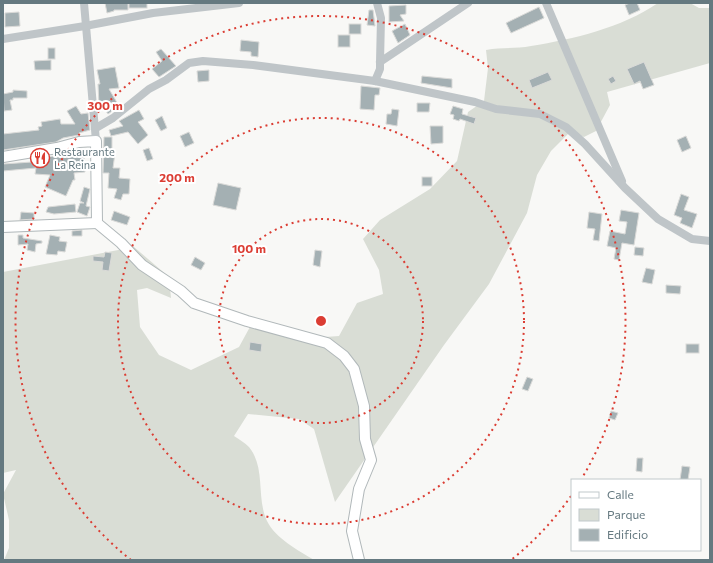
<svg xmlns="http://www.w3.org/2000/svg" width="713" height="563" viewBox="0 0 713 563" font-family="Commissioner,sans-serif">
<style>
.green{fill:#d9ddd5}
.building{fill:#a4b0b3;stroke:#dadad8}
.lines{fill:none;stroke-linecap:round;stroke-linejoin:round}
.major-casing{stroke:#b1b8ba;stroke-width:12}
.minor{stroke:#bfc5c8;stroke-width:8}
.major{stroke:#fff;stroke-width:10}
.ring{fill:none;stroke:#db3d33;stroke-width:2;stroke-dasharray:2 4}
.labels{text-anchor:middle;stroke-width:4;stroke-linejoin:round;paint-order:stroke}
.poi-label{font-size:11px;fill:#657980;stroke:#fff;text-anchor:start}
.centre{fill:#db3d33;stroke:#fff;stroke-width:2}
.ring-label{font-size:12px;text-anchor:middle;font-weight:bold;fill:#db3d33;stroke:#fff;stroke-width:4;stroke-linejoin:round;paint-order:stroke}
</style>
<rect width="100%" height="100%" fill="#f8f8f6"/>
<path class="green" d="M658 3H690L699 8H710V63L607 92 610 105 596 131 584 137 570 132 551 151 537 175 527 213 489 284 444 345 335 502 314 429 299 419 248 414 234 436C239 439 245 443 249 447 266 468 256 498 267 521 276 539 298 550 314 560H4L9 548V520L3 494 16 470 3 473V272L134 247 169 277 171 298 147 288 137 290 140 327 159 355 191 370 239 347 251 325 297 339 339 336 357 303 383 294 379 270 363 239 380 220 430 189 457 161 468 112 484 101 488 68 486 50C501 47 516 49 531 46 574 39 621 28 658 3Z"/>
<g class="building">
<path d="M105 3H128V10H114V11L107 13Z"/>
<rect x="129" y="3" width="18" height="5"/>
<path d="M630 3H637L640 10 629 15 625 5Z"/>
<path d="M406 5V14L400 15 404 21 389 22V6Z"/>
<path d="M539 7 544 18 511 33 506 23Z"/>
<path d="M369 10H373L375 26 367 25Z"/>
<path d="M19 12 20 26 5 27V13Z"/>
<rect x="349" y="24" width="12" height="10"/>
<path d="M405 24 410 35 398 43 392 31Z"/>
<rect x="338" y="35" width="12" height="12"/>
<path d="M241 40 259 42 258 57 251 56V52L240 51Z"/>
<rect x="48" y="48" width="7" height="11"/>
<path d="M161 49 176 66 159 77 152 69 162 61 156 52Z"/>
<path d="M51 60V70H35L34 61Z"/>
<path d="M644 62 654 85 643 89 640 81 634 84 627 69Z"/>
<path d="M115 67 119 88 109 89 119 106 108 114 102 105H99L98 84H100L97 70Z"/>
<path d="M209 70V81L198 82 197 71Z"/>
<path d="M548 72 552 80 532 88 529 80Z"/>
<path d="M422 76 452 79V88L421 83Z"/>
<path d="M613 76 616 81 611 84 608 79Z"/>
<path d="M361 86 380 88 379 95H375L374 110 360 109Z"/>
<path d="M13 90 27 91V98H13V100H10L12 110 4 111 3 94 13 92Z"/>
<path d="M417 103H430L429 112H417Z"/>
<path d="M76 106 81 114 88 113 90 130 79 133V135L63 138 56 142 3 150V134L39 130 38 127 42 126 41 122 60 119 61 124H75L67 111Z"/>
<path d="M453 106 463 109 462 114 476 118 474 124 460 119 459 121 453 119 454 115 450 114Z"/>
<path d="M392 109 399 110 397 126 386 124 387 114H391Z"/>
<path d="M139 110 144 119 138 122 148 135 138 144 128 132 111 136 109 130 123 126 119 121Z"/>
<path d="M162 116 167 128 161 131 155 120Z"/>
<path d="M430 126H443V143L431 144Z"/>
<path d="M189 132 194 143 185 147 180 136Z"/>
<path d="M686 136 691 148 682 152 677 140Z"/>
<path d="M104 137H112V153H115L113 168H120L119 178 130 179 129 194H123L121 200 114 198 117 189 108 188 109 173H103Z"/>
<path d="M149 148 153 159 147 161 143 150Z"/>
<path d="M84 152 85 172 74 173 75 180H73L66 196 45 187 50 175 35 174 36 168 3 171V164L32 162V159Z"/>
<rect x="422" y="177" width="10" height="9"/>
<path d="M218 183 241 188 236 210 213 205Z"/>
<path d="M84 187 90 189 86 206 90 207 87 216 77 212 80 203H84L80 201Z"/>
<path d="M681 194 689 197 684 210 697 214 692 228 680 223 682 218 674 215Z"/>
<path d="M75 204 76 212 54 214 46 212 48 207Z"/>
<path d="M621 210 639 213 634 245 622 243 619 260 614 259 616 248 607 246 610 231 625 234 627 222 619 221Z"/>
<path d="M114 211 130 217 127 225 111 220Z"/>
<path d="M21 212 34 213V219L20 220Z"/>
<path d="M589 212 602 214 599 241 593 240 595 229 587 228Z"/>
<path d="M82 230V236H72V231Z"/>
<path d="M18 235H23V238L42 241V243L36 244 35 252 27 250 28 244 18 245Z"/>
<path d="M50 235 60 237 59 241 67 242 65 252 58 251 57 255 46 254Z"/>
<path d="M635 247 644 248 643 256 634 255Z"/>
<path d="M315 250 322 251 320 267 313 265Z"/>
<path d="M105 252 112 253 109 271 102 270 103 262 93 261V256L104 257Z"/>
<path d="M195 257 205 263 201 270 191 265Z"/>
<path d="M646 268 655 270 652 284 642 282Z"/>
<path d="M666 285 681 286 680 294 666 293Z"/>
<path d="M250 342 262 344 261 352 249 350Z"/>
<rect x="686" y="344" width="13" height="9"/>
<path d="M527 377 533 379 528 391 522 389Z"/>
<path d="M611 411 618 413 615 420 609 418Z"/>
<path d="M637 458H643L642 472 636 471Z"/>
<path d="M682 466 690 467 688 480H680Z"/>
</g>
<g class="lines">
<g class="major-casing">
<g id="major">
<path d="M3 157 57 148 79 142 96 141 97 223 121 243 142 265 181 291 194 303 247 321 327 343 344 356 354 369 364 406 365 439 371 460 359 489 352 531 359 560"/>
<path d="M3 227 97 223"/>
</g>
</g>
<g class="minor">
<path d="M84 3 96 141"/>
<path d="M546 3 622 181"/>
<path d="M3 39 85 26 153 13 239 3"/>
<path d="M380 62 468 3"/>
<path d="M375 81 380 69V62L381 18 377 3"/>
<path d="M96 128 113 118 149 89 166 80 189 63 203 61 253 65 375 81 475 102 496 109 540 114 566 127 585 144 625 188 658 219 692 239 710 241"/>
</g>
<use href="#major" class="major"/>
</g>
<g class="ring">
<circle cx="321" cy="321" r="102"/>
<circle cx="321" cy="321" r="203"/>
<path d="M571 496A305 305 0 0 1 511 560M131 560A305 305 0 1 1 582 478"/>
</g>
<defs>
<g id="restaurant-ring" transform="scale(1)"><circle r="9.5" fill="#fff" stroke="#db3d33" stroke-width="1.5"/><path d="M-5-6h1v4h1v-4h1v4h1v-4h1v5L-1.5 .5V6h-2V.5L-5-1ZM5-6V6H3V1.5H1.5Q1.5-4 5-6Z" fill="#db3d33"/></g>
</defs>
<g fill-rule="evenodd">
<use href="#restaurant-ring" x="40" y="158"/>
</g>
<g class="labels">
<g class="poi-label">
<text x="54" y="156">Restaurante<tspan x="54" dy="13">La Reina</tspan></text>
</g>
</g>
<circle cx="321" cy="321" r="6" class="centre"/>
<g class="ring-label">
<text x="105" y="110">300 m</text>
<text x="177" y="182">200 m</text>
<text x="249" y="253">100 m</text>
</g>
<rect width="713" height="563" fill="none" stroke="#657980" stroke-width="8"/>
<rect x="571" y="479" width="130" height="72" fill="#ffffff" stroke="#c1c9cc"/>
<rect x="579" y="492" width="20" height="6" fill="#ffffff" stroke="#c1c9cc"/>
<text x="607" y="499" font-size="12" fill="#657980">Calle</text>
<rect x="579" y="509" width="20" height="12" fill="#d9ddd5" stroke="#c1c9cc"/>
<text x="607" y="519" font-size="12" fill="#657980">Parque</text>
<rect x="579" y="529" width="20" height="12" fill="#a4b0b3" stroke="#c1c9cc"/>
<text x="607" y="539" font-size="12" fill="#657980">Edificio</text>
</svg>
